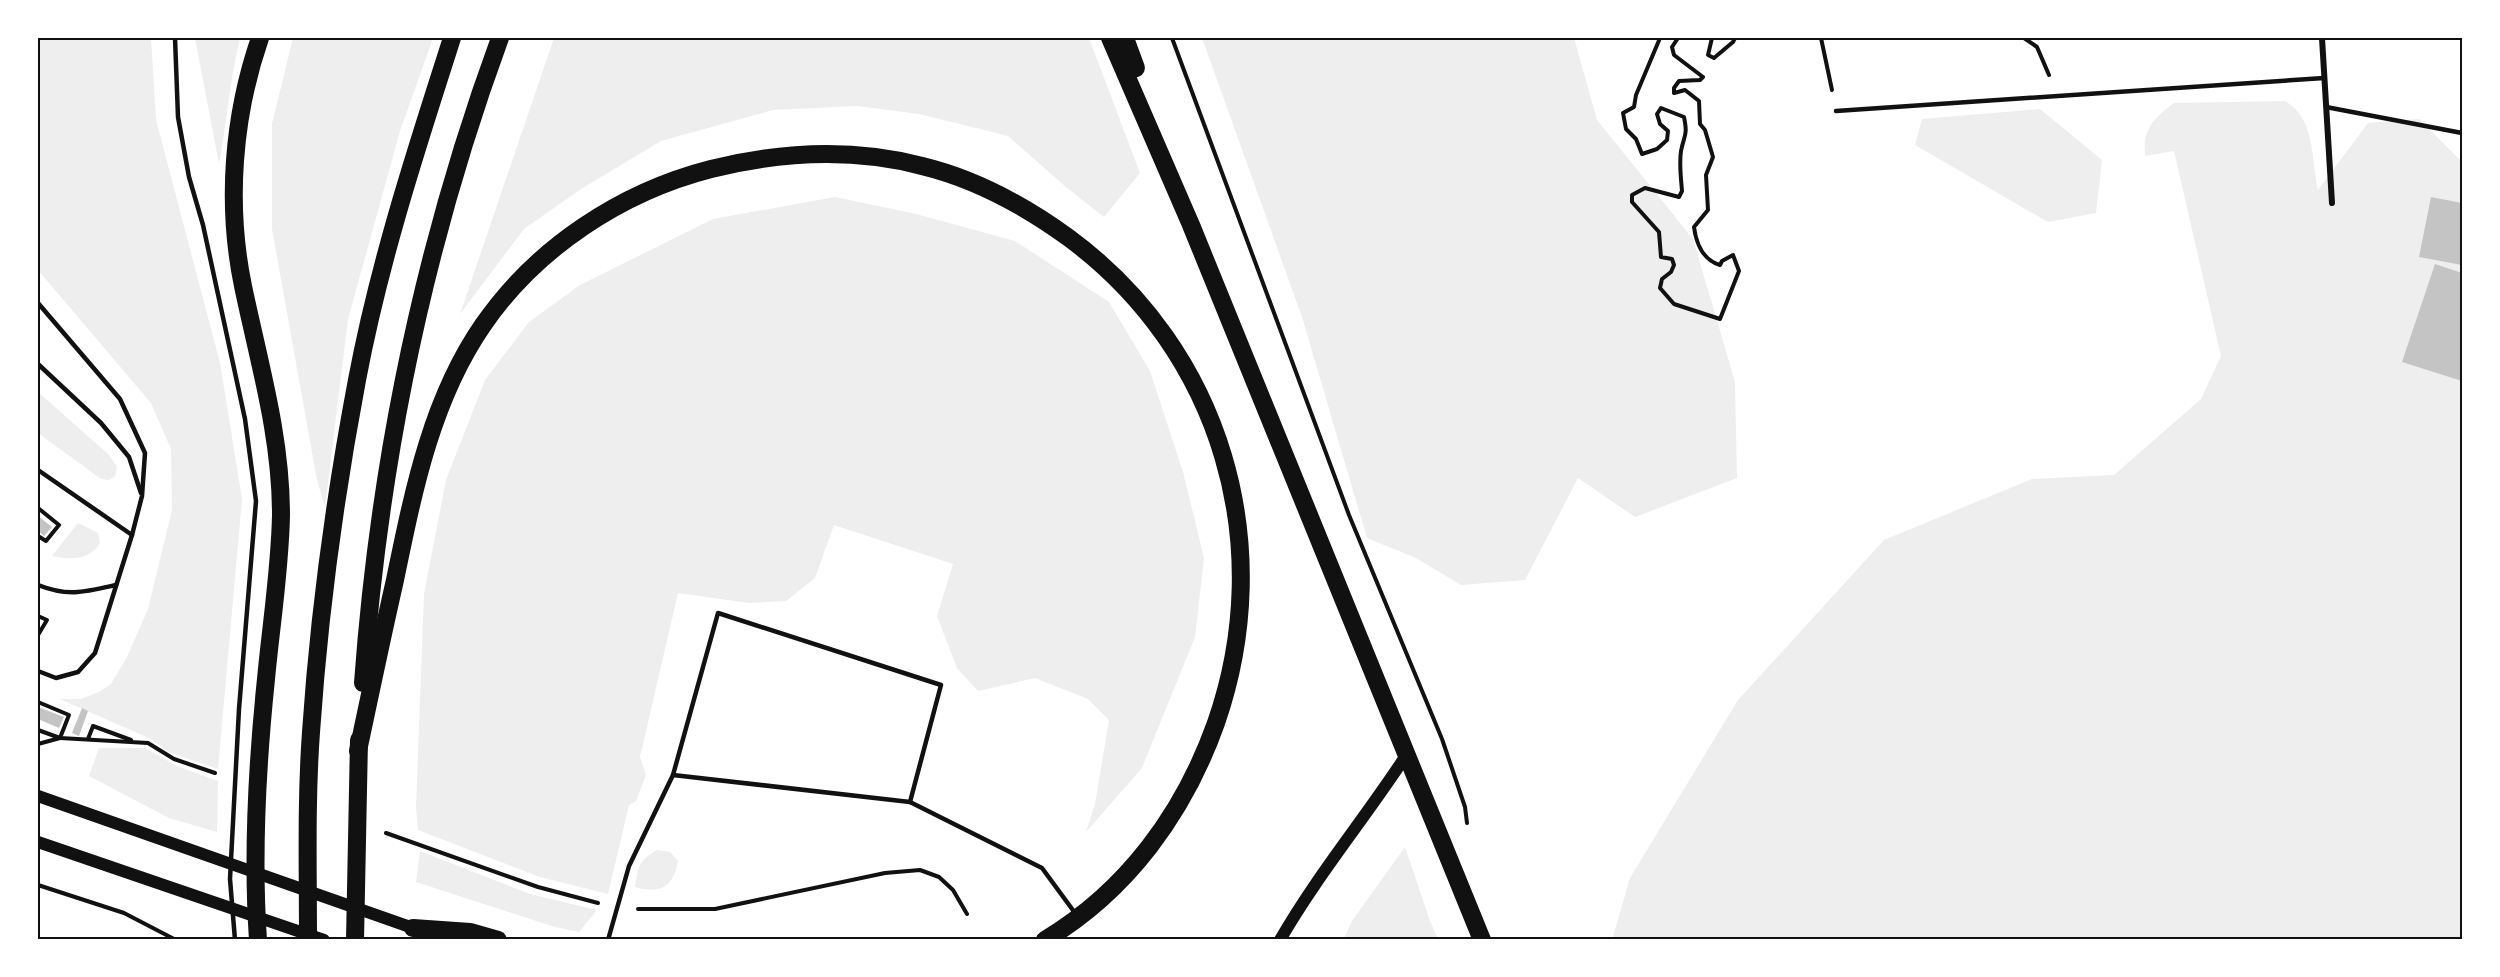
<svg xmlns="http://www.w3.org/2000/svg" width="2500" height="977" viewBox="0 0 2500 977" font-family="'Open Sans',sans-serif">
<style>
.green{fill:#eee}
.building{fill:#c4c4c4}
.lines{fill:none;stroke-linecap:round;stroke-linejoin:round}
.path{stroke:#111;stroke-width:4}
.service{stroke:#111;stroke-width:4.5}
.minor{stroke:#111;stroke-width:6}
.secondary{stroke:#111;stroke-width:12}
.motorway{stroke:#111;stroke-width:18}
.neatline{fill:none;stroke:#111;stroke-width:2}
</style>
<rect width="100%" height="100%" fill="#fff"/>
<g class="green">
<path d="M38 38H151L156 120 220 363 242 499 218 769 168 752 151 739 60 699H80L99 692 111 684 127 657 148 609 172 510 171 449 151 403 38 270Z"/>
<path d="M195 38H240C230 79 227 121 219 164Z"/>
<path d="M293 38H433L400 131 348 319 325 507 317 480 272 229V124Z"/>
<path d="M554 38H1089L1140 173 1104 217 1067 188 1008 136 919 114 857 106 773 110 661 141 581 189 524 229 460 314Z"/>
<path d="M1202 38H1574L1597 120 1693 239 1735 382 1737 478 1635 517 1578 478 1525 580 1461 585 1416 558 1367 538 1302 317Z"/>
<path d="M2285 101C2316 119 2311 160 2318 190L2368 123 2419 119 2462 162V939L1612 940 1630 878 1738 700 1884 540 2032 479 2114 475 2201 399 2221 356 2174 151 2145 156C2143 128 2153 119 2174 103Z"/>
<path d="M2040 109 2102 160 2096 213 2048 222 1915 145 1922 119Z"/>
<path d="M835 197 916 214 1015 241 1109 302 1150 371 1183 472 1204 558 1195 637 1142 768 1086 832 1095 804 1109 720 1088 699 1035 678 978 691 957 668 937 616 953 564 834 525 815 578 786 601 749 603 678 593 640 757 646 775 636 801 629 805 608 894 540 877 418 830 416 806 424 594 446 480 485 380 529 322 580 285 713 219Z"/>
<path d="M38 392 109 455 117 467 115 476 109 480 101 479 38 433Z"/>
<path d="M78 523 98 533 100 543C90 560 70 560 52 556Z"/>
<path d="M99 748H145L177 766 218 781 217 832 169 818 89 776Z"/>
<path d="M1405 847 1430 921 1438 939H1344L1352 921Z"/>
<path d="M657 850 670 852 678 861C673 888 660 894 635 887 638 867 639 860 657 850Z"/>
<path d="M420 851 530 894 597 910 579 932 555 927 416 882Z"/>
</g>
<g class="building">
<path d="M2431 197 2462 203V265L2419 257Z"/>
<path d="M2435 264 2462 273V381L2402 362Z"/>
<path d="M38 516 52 527 44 536 38 531Z"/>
<path d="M38 707 64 717 59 728 38 719Z"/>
<path d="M82 708 88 711 79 736 72 733Z"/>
</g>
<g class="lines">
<g class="path">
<path d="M1172 38 1349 515 1442 739 1465 807 1467 823"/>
<path d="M1660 38 1636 95 1634 107 1623 113 1626 129 1636 139 1642 154 1657 149 1667 140 1668 131 1660 124 1657 114 1661 108 1684 117C1688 136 1684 135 1681 151 1679 164 1681 178 1682 191L1679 197 1645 188 1632 195V202L1659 232 1661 257 1672 259 1674 265 1671 272 1662 279 1660 288 1674 304 1720 319 1739 271 1733 255 1722 261 1720 265C1703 260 1696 243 1694 227L1708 210 1706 175 1713 157 1705 130 1700 124 1699 101 1685 90 1674 93V88L1679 81 1700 80 1703 77 1674 55 1672 47 1678 38"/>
<path d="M1712 38 1708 55 1714 58 1733 42 1735 38"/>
<path d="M1821 38 1832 90"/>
<path d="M2002 38H2007"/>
<path d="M2024 38 2037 47 2049 75"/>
<path d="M38 508 59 525 46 541 38 536"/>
<path d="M38 616 47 620 38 635"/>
<path d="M38 702 69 715 60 738 38 744"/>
<path d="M38 730 60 738 148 743 174 759 215 773"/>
<path d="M88 739 93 726 131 740"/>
<path d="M386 833 538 887 598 903"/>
<path d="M38 885 124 913 176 940"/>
<path d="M638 909H715L885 873 920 870 939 877 953 890 967 914"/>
</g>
<g class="service">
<path d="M175 38 178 117 189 177 203 225 245 419 256 501 239 709 230 879 235 940"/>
<path d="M2326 107 2462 133"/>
<path d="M1836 111 2324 78"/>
<path d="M38 303 120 399 145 453 142 496 132 535 95 653 78 672 56 678 38 671"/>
<path d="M38 364 101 423 129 457 141 493"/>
<path d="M38 470 132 535"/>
<path d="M38 585C68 597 85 592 116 585"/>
<path d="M673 775 910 802 1042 868 1075 913"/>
<path d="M608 940 629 866 673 775 718 613 941 685 910 802"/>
</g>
<path class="minor" d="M2322 38 2332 203"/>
<g class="secondary">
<path d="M38 796 413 928 435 940"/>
<path d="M38 842 324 940"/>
<path d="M1280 940C1318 874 1366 817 1407 754"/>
</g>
<g class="motorway">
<path d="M1110 38 1191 225 1482 940"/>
<path d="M1125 38 1136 68"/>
<path d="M363 683C379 463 424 245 500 38"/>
<path d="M358 751C370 694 382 637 395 580 413 493 431 400 483 325 536 248 621 192 711 169 780 152 853 148 922 166 976 179 1025 206 1069 238 1222 351 1278 545 1216 723 1184 813 1127 891 1045 940"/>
<path d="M413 928 470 932 498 940"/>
<path d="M258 940C252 853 257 766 266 679 271 625 280 570 281 515 281 435 259 363 243 286 226 204 233 116 260 38"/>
<path d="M308 940C308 870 306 801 311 732 319 614 335 496 357 380 379 263 416 150 452 38"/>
<path d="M355 940 359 740"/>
</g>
</g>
<rect width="2500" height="977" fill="none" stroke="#ffffff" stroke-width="78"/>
<rect x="39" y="39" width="2422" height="899" class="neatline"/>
</svg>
